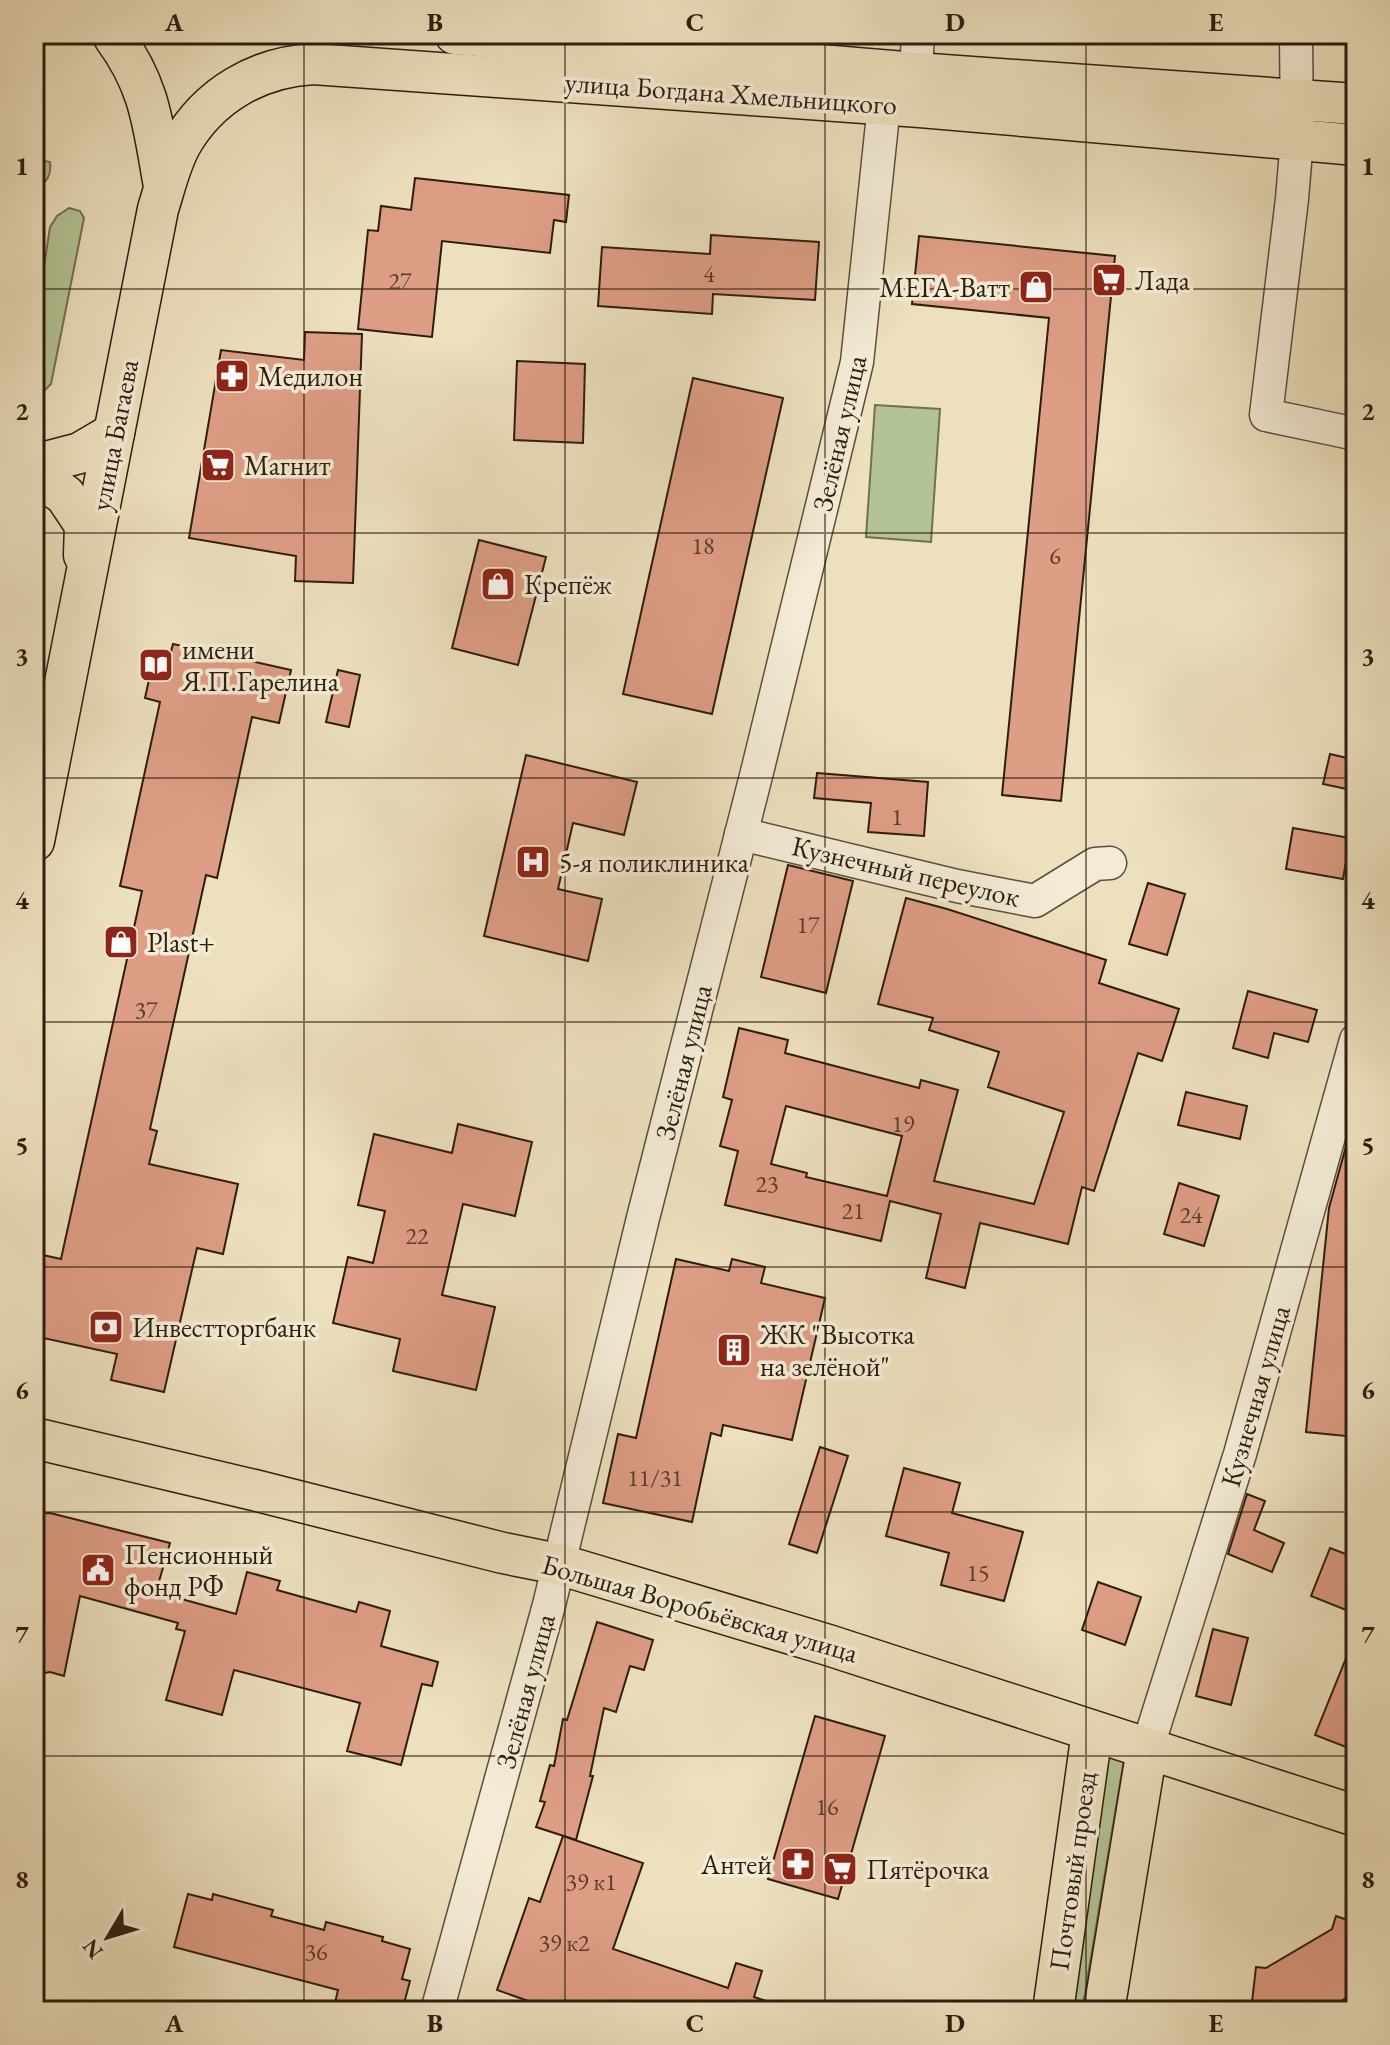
<svg xmlns="http://www.w3.org/2000/svg" width="1390" height="2045" viewBox="0 0 1390 2045" font-family="'EB Garamond',serif">
<style>
.green{fill:#b4c395;stroke:#707052;stroke-width:2}
.building{fill:#de9d85;stroke:#2d1d0e;stroke-width:2;fill-rule:evenodd}
.lines{fill:none;stroke-linecap:round;stroke-linejoin:round}
.minor-casing{stroke:#5d4e3a;stroke-width:35}
.major-casing{stroke:#2d1d0e;stroke-width:43}
.minor{stroke:#f3ebd5;stroke-width:32}
.major{stroke:#ede0be;stroke-width:40}
.grid{fill:none;stroke:#2d1d0e;stroke-width:2;stroke-opacity:0.55}
.labels{text-anchor:middle;stroke-width:7;stroke-linejoin:round;paint-order:stroke}
.number-label{font-size:24px;fill:#593d2c}
.street-label{font-size:28px;fill:#2d1d0e;stroke:#f3ebd5}
.poi-label{font-size:28px;fill:#2d1d0e;stroke:#f3ebd5;text-anchor:start}
.neatline{fill:none;stroke:#2d1d0e;stroke-width:3}
.grid-label{font-size:26px;text-anchor:middle;font-weight:bold;fill:#2d1d0e}
</style>
<rect width="100%" height="100%" fill="#ede0be"/>
<filter id="stains"><feTurbulence type="fractalNoise" baseFrequency=".0025" numOctaves="4"/><feColorMatrix values="0 0 0 0 .2 0 0 0 0 .09 0 0 0 0 .02 0 0 0 .5 -.17"/></filter>
<radialGradient id="worn" r=".72"><stop offset=".6" stop-color="#630" stop-opacity="0"/><stop offset="1" stop-color="#630" stop-opacity=".3"/></radialGradient>
<g class="green">
<path d="M34 159 50 162C52 175 46 184 34 190Z"/>
<path d="M69 208 80 211 84 218 51 384 40 395 34 398V333L50 227 57 216Z"/>
<path d="M875 405 940 409 931 542 866 537Z"/>
<path d="M1083 1753 1124 1759 1082 2011H1048Z"/>
</g>
<g class="building">
<path d="M415 178 569 195 566 222 554 220 550 253 442 241 432 337 358 329 368 230 378 231 381 206 411 210Z"/>
<path d="M711 235 819 242 815 300 713 294 712 314 598 306 602 247 710 254Z"/>
<path d="M919 236 1115 256 1061 801 1002 795 1049 318 912 304Z"/>
<path d="M305 332 362 334 353 583 295 581 296 556 189 538 221 350 304 360Z"/>
<path d="M517 361 585 364 583 443 514 440Z"/>
<path d="M693 378 783 398 712 714 623 694Z"/>
<path d="M479 540 546 557 518 665 452 648Z"/>
<path d="M173 644 291 670 279 723 252 717 217 878 206 875 150 1129 157 1131 149 1164 238 1184 223 1254 197 1248 164 1392 111 1380 117 1354 34 1336V1253L61 1259 142 891 120 886 160 702 145 698 155 652 170 655Z"/>
<path d="M338 670 360 675 349 727 326 722Z"/>
<path d="M1330 754 1356 760V791L1323 784Z"/>
<path d="M526 755 637 782 624 835 573 823 558 889 602 899 588 961 484 936Z"/>
<path d="M817 773 928 782 924 836 868 832 871 803 814 798Z"/>
<path d="M1293 828 1350 838 1343 879 1286 869Z"/>
<path d="M788 865 853 881 826 993 761 977Z"/>
<path d="M1148 883 1185 894 1167 955 1129 944Z"/>
<path d="M906 898 947 909 1106 960 1099 983 1179 1009 1162 1061 1138 1053 1094 1191 1082 1187 1068 1244 980 1223 965 1288 926 1278 941 1214 890 1201 881 1241 725 1205 738 1151 720 1146 732 1100 723 1097 739 1028 788 1040 785 1053 919 1088 921 1080 958 1090 934 1181 1034 1204 1064 1112 988 1087 999 1052 929 1030 933 1018 878 1004ZM786 1106 902 1136 887 1196 806 1177 807 1173 771 1164Z"/>
<path d="M1248 991 1317 1010 1308 1042 1274 1033 1268 1058 1233 1048Z"/>
<path d="M1186 1092 1247 1106 1240 1139 1178 1125Z"/>
<path d="M1356 1110V1437L1306 1432 1329 1208Z"/>
<path d="M458 1124 532 1142 515 1216 463 1204 442 1295 495 1307 476 1390 393 1371 400 1339 333 1323 348 1257 373 1263 385 1211 358 1205 374 1134 452 1153Z"/>
<path d="M1179 1183 1219 1196 1204 1246 1164 1234Z"/>
<path d="M676 1259 729 1271 732 1259 765 1267 761 1283 825 1298 792 1440 723 1425 721 1436 711 1433 692 1522 603 1503 618 1434 636 1438Z"/>
<path d="M820 1447 848 1456 817 1553 789 1544Z"/>
<path d="M904 1468 960 1483 952 1513 1023 1532 1004 1601 941 1585 949 1553 886 1536Z"/>
<path d="M1247 1494 1265 1501 1254 1530 1284 1543 1272 1572 1228 1554Z"/>
<path d="M50 1513 170 1543 156 1592 236 1614 247 1572 280 1581 277 1590 356 1612 359 1602 390 1611 381 1646 438 1662 432 1686 422 1684 401 1765 347 1751 360 1703 234 1670 222 1715 166 1700 185 1631 176 1629 178 1623 80 1596 64 1676 50 1672 34 1675V1514Z"/>
<path d="M1330 1548 1356 1558V1614L1311 1596Z"/>
<path d="M1098 1582 1141 1597 1125 1645 1082 1630Z"/>
<path d="M597 1622 653 1640 644 1670 630 1666 616 1712 604 1708 590 1776H593L576 1840 536 1827 545 1802 540 1801 550 1765 554 1766 563 1719 567 1720Z"/>
<path d="M1213 1629 1248 1638 1231 1705 1196 1696Z"/>
<path d="M1355 1636 1356 1722 1346 1747 1315 1735Z"/>
<path d="M815 1716 885 1736 838 1899 768 1879Z"/>
<path d="M563 1836 643 1863 613 1949 728 1988 736 1963 762 1971 754 1997 784 2007V2011H557L497 1990 529 1898 540 1902Z"/>
<path d="M188 1894 212 1900 213 1894 273 1910 271 1916 324 1930 326 1922 383 1937 382 1941 410 1949 402 1979 410 1981 402 2011H333L338 1990 174 1947Z"/>
<path d="M1336 1916 1356 1923V1991L1327 2011H1251L1256 1967 1266 1968 1332 1929Z"/>
</g>
<g class="lines">
<g class="minor-casing">
<g id="minor">
<path d="M1296 34 1297 139 1292 199 1266 415 1356 434"/>
<path d="M916 73 918 34"/>
<path d="M741 834 957 886 1035 901 1095 864 1110 863"/>
<path d="M1147 1749 1240 1454 1356 1040"/>
<path d="M437 2011 549 1605 643 1218 758 768 857 362 884 105"/>
</g>
</g>
<g class="major-casing">
<g id="major">
<path d="M455 34 916 73 1356 104"/>
<path d="M114 37C151 87 153 126 164 186"/>
<path d="M34 465 80 453 114 433"/>
<path d="M34 474 65 495 85 525 84 555"/>
<path d="M34 841 158 209C165 187 170 164 181 144 209 95 258 67 313 64L920 107 1356 145"/>
<path d="M34 1438 254 1490 503 1553 558 1564 828 1645 1356 1816"/>
<path d="M1053 2011 1092 1732"/>
<path d="M1104 2011 1147 1749"/>
</g>
</g>
<use href="#minor" class="minor"/>
<use href="#major" class="major"/>
</g>
<path class="grid" d="M304 34V2011M565 34V2011M825 34V2011M1086 34V2011M34 289H1356M34 533H1356M34 778H1356M34 1022H1356M34 1267H1356M34 1512H1356M34 1756H1356"/>
<defs>
<g id="supermarket-square" transform="scale(1.8)"><rect x="-9" y="-9" width="18" height="18" rx="4" fill="#8f2418" stroke="#f3ebd5"/><path d="M-6-5.5h2.5l.6 2H6L4.5 2H-2.5L-4.4-4H-6ZM-1.5 3.2a1.3 1.3 0 1 0 .1 0ZM3 3.2a1.3 1.3 0 1 0 .1 0Z" fill="#fff"/></g>
<g id="shop-square" transform="scale(1.8)"><rect x="-9" y="-9" width="18" height="18" rx="4" fill="#8f2418" stroke="#f3ebd5"/><path d="M-5-2.5h2.3a2.7 3.5 0 0 1 5.4 0H5L5.5 6h-11ZM-1.5-2.5h3a1.5 2.3 0 0 0-3 0Z" fill="#fff"/></g>
<g id="pharmacy-square" transform="scale(1.8)"><rect x="-9" y="-9" width="18" height="18" rx="4" fill="#8f2418" stroke="#f3ebd5"/><path d="M-2-6h4v4h4v4h-4v4h-4v-4h-4v-4h4Z" fill="#fff"/></g>
<g id="library-square" transform="scale(1.8)"><rect x="-9" y="-9" width="18" height="18" rx="4" fill="#8f2418" stroke="#f3ebd5"/><path d="M-6-4Q-3-5.5-.7-3.5V5Q-3 3-6 4ZM6-4Q3-5.5 .7-3.5V5Q3 3 6 4Z" fill="#fff"/></g>
<g id="hospital-square" transform="scale(1.8)"><rect x="-9" y="-9" width="18" height="18" rx="4" fill="#8f2418" stroke="#f3ebd5"/><path d="M-5-5h3v3.5h4V-5h3V5h-3V1.5h-4V5h-3Z" fill="#fff"/></g>
<g id="bank-square" transform="scale(1.8)"><rect x="-9" y="-9" width="18" height="18" rx="4" fill="#8f2418" stroke="#f3ebd5"/><path d="M-6-4H6V4H-6ZM0-2.3a2.3 2.3 0 1 0 0 4.6a2.3 2.3 0 1 0 0-4.6Z" fill="#fff"/></g>
<g id="building-square" transform="scale(1.8)"><rect x="-9" y="-9" width="18" height="18" rx="4" fill="#8f2418" stroke="#f3ebd5"/><path d="M-4-6H4V6H1V3H-1V6H-4ZM-2.5-4.3h1.7v1.8h-1.7ZM.8-4.3h1.7v1.8H.8ZM-2.5-1h1.7V.8h-1.7ZM.8-1h1.7V.8H.8Z" fill="#fff"/></g>
<g id="civic-square" transform="scale(1.8)"><rect x="-9" y="-9" width="18" height="18" rx="4" fill="#8f2418" stroke="#f3ebd5"/><path d="M-.6-6.5H3V-4.5H.6V-3L4-1V1h2V6H-6V1h2V-1L-.6-3ZM-1.2 2.5V6h2.4V2.5Z" fill="#fff"/></g>
</defs>
<g fill-rule="evenodd">
<use href="#supermarket-square" x="1109" y="280"/>
<use href="#shop-square" x="1036" y="287"/>
<use href="#pharmacy-square" x="232" y="376"/>
<use href="#supermarket-square" x="218" y="465"/>
<use href="#shop-square" x="498" y="584"/>
<use href="#library-square" x="156" y="665"/>
<use href="#hospital-square" x="533" y="862"/>
<use href="#shop-square" x="121" y="942"/>
<use href="#bank-square" x="106" y="1327"/>
<use href="#building-square" x="734" y="1350"/>
<use href="#civic-square" x="98" y="1570"/>
<use href="#pharmacy-square" x="798" y="1864"/>
<use href="#supermarket-square" x="840" y="1869"/>
</g>
<g class="labels">
<g class="number-label">
<text x="709" y="282">4</text>
<text x="400" y="289">27</text>
<text x="703" y="554">18</text>
<text x="1055" y="564">6</text>
<text x="897" y="825">1</text>
<text x="808" y="933">17</text>
<text x="146" y="1018">37</text>
<text x="903" y="1132">19</text>
<text x="767" y="1192">23</text>
<text x="853" y="1219">21</text>
<text x="1191" y="1223">24</text>
<text x="417" y="1244">22</text>
<text x="655" y="1486">11/31</text>
<text x="978" y="1581">15</text>
<text x="827" y="1815">16</text>
<text x="591" y="1890">39 к1</text>
<text x="564" y="1951">39 к2</text>
<text x="316" y="1960">36</text>
</g>
<g class="street-label">
<text transform="translate(731 93) rotate(4)" y="10">улица Богдана Хмельницкого</text>
<text transform="translate(839 433) rotate(-77)" y="10">Зелёная улица</text>
<text transform="translate(114 435) rotate(-79)" y="10">улица Багаева</text>
<text transform="translate(906 871) rotate(13)" y="10">Кузнечный переулок</text>
<text transform="translate(683 1062) rotate(-76)" y="10">Зелёная улица</text>
<text transform="translate(1255 1396) rotate(-74)" y="10">Кузнечная улица</text>
<text transform="translate(700 1608) rotate(16)" y="10">Большая Воробьёвская улица</text>
<text transform="translate(525 1691) rotate(-75)" y="10">Зелёная улица</text>
<text transform="translate(1072 1871) rotate(-82)" y="10">Почтовый проезд</text>
</g>
<g class="poi-label">
<text x="1135" y="290">Лада</text>
<text x="1010" y="297" text-anchor="end">МЕГА-Ватт</text>
<text x="258" y="386">Медилон</text>
<text x="244" y="475">Магнит</text>
<text x="524" y="594">Крепёж</text>
<text x="182" y="659">имени<tspan x="182" dy="32">Я.П.Гарелина</tspan></text>
<text x="559" y="872">5-я поликлиника</text>
<text x="147" y="952">Plast+</text>
<text x="132" y="1337">Инвестторгбанк</text>
<text x="760" y="1344">ЖК "Высотка<tspan x="760" dy="32">на зелёной"</tspan></text>
<text x="124" y="1564">Пенсионный<tspan x="124" dy="32">фонд РФ</tspan></text>
<text x="772" y="1874" text-anchor="end">Антей</text>
<text x="866" y="1879">Пятёрочка</text>
</g>
</g>
<rect width="1390" height="2045" fill="none" stroke="#ede0be" stroke-width="88"/>
<g transform="translate(108 1937) rotate(232)" stroke="#f3ebd5" stroke-width="6" paint-order="stroke">
<path d="M0-6L14 30L0 20L-14 30Z" fill="#2d1d0e"/>
<text y="-12" font-size="22" font-weight="bold" text-anchor="middle" fill="#2d1d0e">N</text>
</g>
<rect x="44" y="44" width="1302" height="1957" class="neatline"/>
<g class="grid-label">
<text x="174" y="31">A</text>
<text x="435" y="31">B</text>
<text x="695" y="31">C</text>
<text x="955" y="31">D</text>
<text x="1216" y="31">E</text>
<text x="22" y="175">1</text>
<text x="1368" y="175">1</text>
<text x="22" y="420">2</text>
<text x="1368" y="420">2</text>
<text x="22" y="665">3</text>
<text x="1368" y="665">3</text>
<text x="22" y="909">4</text>
<text x="1368" y="909">4</text>
<text x="22" y="1154">5</text>
<text x="1368" y="1154">5</text>
<text x="22" y="1399">6</text>
<text x="1368" y="1399">6</text>
<text x="22" y="1643">7</text>
<text x="1368" y="1643">7</text>
<text x="22" y="1888">8</text>
<text x="1368" y="1888">8</text>
<text x="174" y="2032">A</text>
<text x="435" y="2032">B</text>
<text x="695" y="2032">C</text>
<text x="955" y="2032">D</text>
<text x="1216" y="2032">E</text>
</g>
<rect width="100%" height="100%" filter="url(#stains)"/>
<rect width="100%" height="100%" fill="url(#worn)"/>
</svg>
